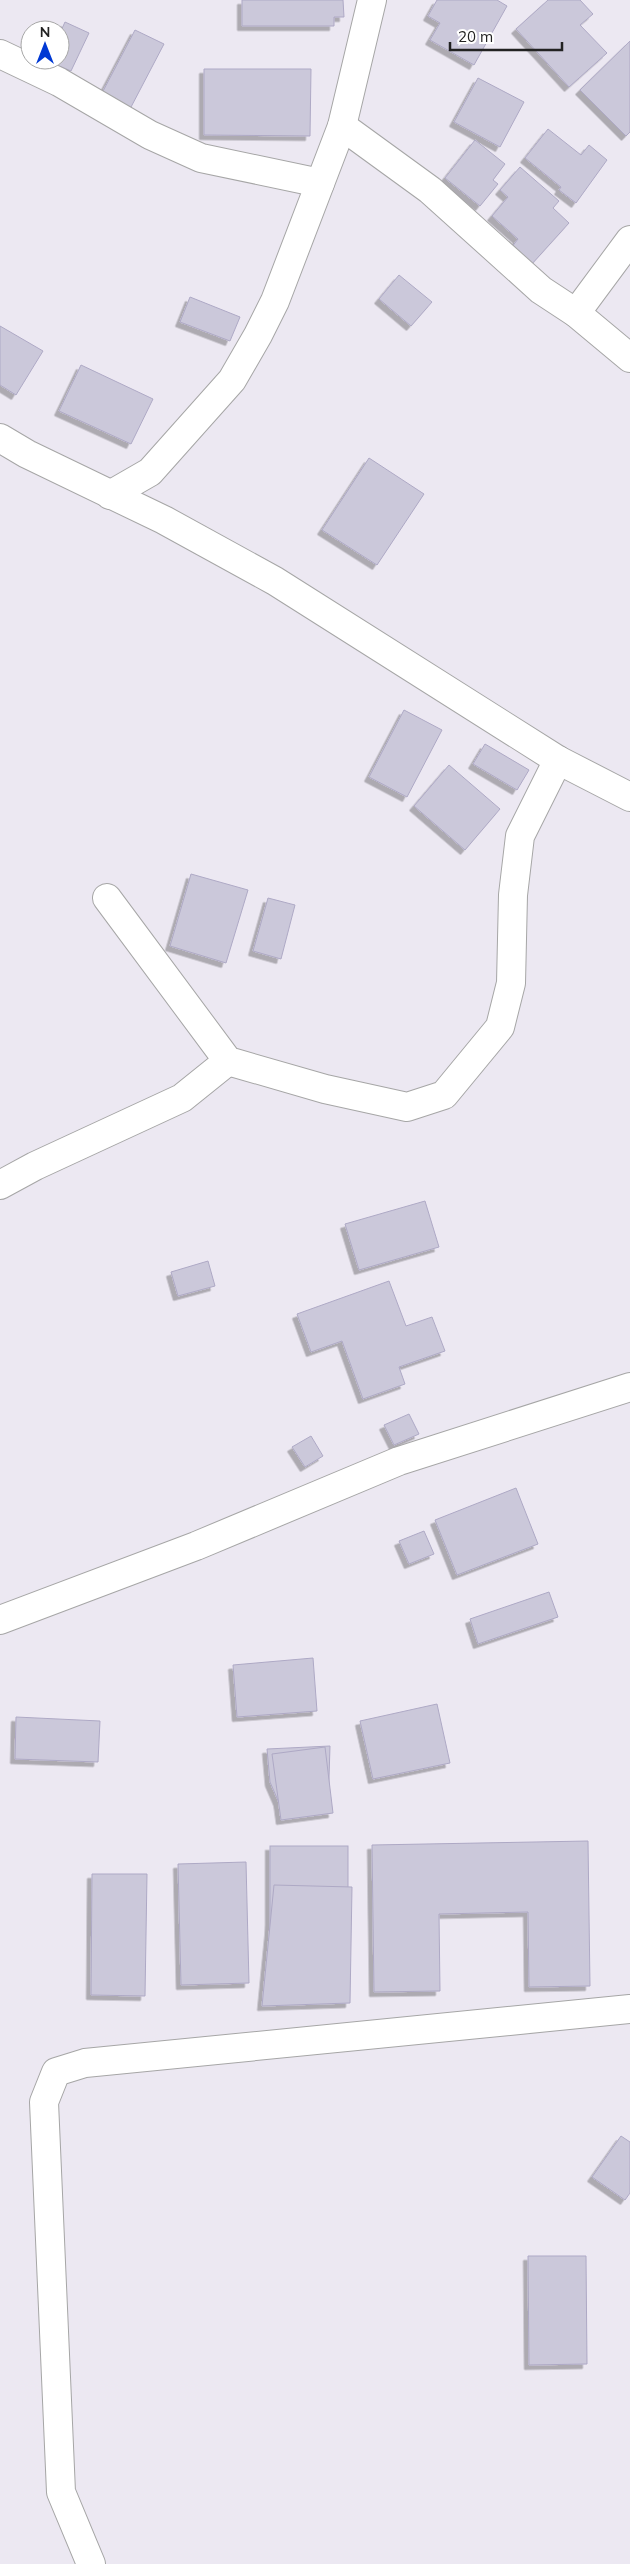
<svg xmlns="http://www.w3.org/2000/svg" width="630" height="2564" viewBox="0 0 630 2564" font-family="Mulish,sans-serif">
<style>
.building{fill:#cbc8da;stroke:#aea9c5;filter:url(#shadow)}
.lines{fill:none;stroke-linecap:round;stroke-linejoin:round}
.street-casing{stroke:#a6a6a6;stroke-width:30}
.street{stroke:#fff;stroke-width:28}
</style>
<defs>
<filter id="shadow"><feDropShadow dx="-4.5" dy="4.5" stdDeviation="0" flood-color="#0004"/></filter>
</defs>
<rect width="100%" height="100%" fill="#ece8f2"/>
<g class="building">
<path d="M242 0H343L344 17H334V26H242Z"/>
<path d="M437 0H497L507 6 474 65 430 40 440 23 428 16Z"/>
<path d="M548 0H580L593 14 580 25 607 53 569 87 516 29Z"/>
<path d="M65 22 89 33 71 71 48 61 60 60V33Z"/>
<path d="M135 30 164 44 130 109 101 95Z"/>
<path d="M630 41V132L626 136 580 90Z"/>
<path d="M204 69H311L310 136 204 135Z"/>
<path d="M478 78 524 102 500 147 454 122Z"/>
<path d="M548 129 581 155 589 145 607 160 576 203 559 190 561 187 525 158Z"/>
<path d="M475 140 505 164 493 180 498 184 480 206 445 178Z"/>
<path d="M520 167 559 201 553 208 569 223 531 265 511 248 518 239 492 216 508 197 500 190Z"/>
<path d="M399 275 432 302 411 326 379 299Z"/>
<path d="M190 297 240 317 230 341 180 322Z"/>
<path d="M0 326 43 351 16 395 0 385Z"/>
<path d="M81 365 153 399 131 444 59 411Z"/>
<path d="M369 458 424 494 377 565 322 530Z"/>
<path d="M404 710 442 730 407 797 369 777Z"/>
<path d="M485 744 529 770 517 790 473 764Z"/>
<path d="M449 765 500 809 465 850 414 806Z"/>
<path d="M191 874 248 890 226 963 170 946Z"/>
<path d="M268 898 295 905 281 959 253 951Z"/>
<path d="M425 1201 439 1247 359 1270 345 1224Z"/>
<path d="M208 1261 215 1286 178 1296 171 1272Z"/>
<path d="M389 1281 406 1326 432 1317 445 1351 399 1367 405 1384 363 1399 342 1341 311 1352 297 1314Z"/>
<path d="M409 1414 419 1434 394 1445 384 1425Z"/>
<path d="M311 1436 323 1456 305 1467 292 1447Z"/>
<path d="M516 1488 538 1544 457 1575 435 1520Z"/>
<path d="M424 1531 434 1554 409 1564 399 1541Z"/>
<path d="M549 1592 558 1617 478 1644 470 1619Z"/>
<path d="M313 1658 317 1711 237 1717 233 1665Z"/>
<path d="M437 1704 450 1763 373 1779 360 1721Z"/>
<path d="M16 1717 100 1721 98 1762 15 1759Z"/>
<path d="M330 1746 328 1810 283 1812 270 1782 267 1749Z"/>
<path d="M325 1747 333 1813 281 1820 272 1754Z"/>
<path d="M588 1841 590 1986 529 1987 528 1912 439 1914 440 1991 374 1992 372 1845Z"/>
<rect x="270" y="1846" width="78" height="114"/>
<path d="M246 1862 249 1983 181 1985 178 1864Z"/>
<path d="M92 1874H147L145 1996 91 1995Z"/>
<path d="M274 1885 352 1887 350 2003 262 2006Z"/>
<path d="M621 2136 630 2142V2193L625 2200 592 2177Z"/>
<path d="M528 2256H586L587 2364 529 2365Z"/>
</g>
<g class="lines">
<g class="street-casing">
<g id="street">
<path d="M0 54 59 82 150 135 201 158 320 183"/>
<path d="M342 126 430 190 541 290 576 313 630 358"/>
<path d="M576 313 630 240"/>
<path d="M0 438 27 454 164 520 275 581 558 760 630 797"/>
<path d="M110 495 150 472 232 380 258 335 275 301 342 126 372 0"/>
<path d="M107 898 228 1061 325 1089 407 1107 444 1095 500 1027 511 983 513 895 520 836 558 760"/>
<path d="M0 1185 35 1166 182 1098 228 1061"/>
<path d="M0 1620 196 1546 399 1461 630 1387"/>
<path d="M91 2564 61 2492 44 2102 56 2072 85 2063 630 2009"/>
</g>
</g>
<use href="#street" class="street"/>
</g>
<g transform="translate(45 45)"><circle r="24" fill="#ffffff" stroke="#a7a7a7"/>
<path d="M0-4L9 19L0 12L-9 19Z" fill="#0039d4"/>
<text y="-8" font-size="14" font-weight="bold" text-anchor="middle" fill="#222222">N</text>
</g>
<path d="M450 42v8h112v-8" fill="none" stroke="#222222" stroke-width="2.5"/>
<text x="458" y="42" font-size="15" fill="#222222" stroke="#ffffff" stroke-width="4" paint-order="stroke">20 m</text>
</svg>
